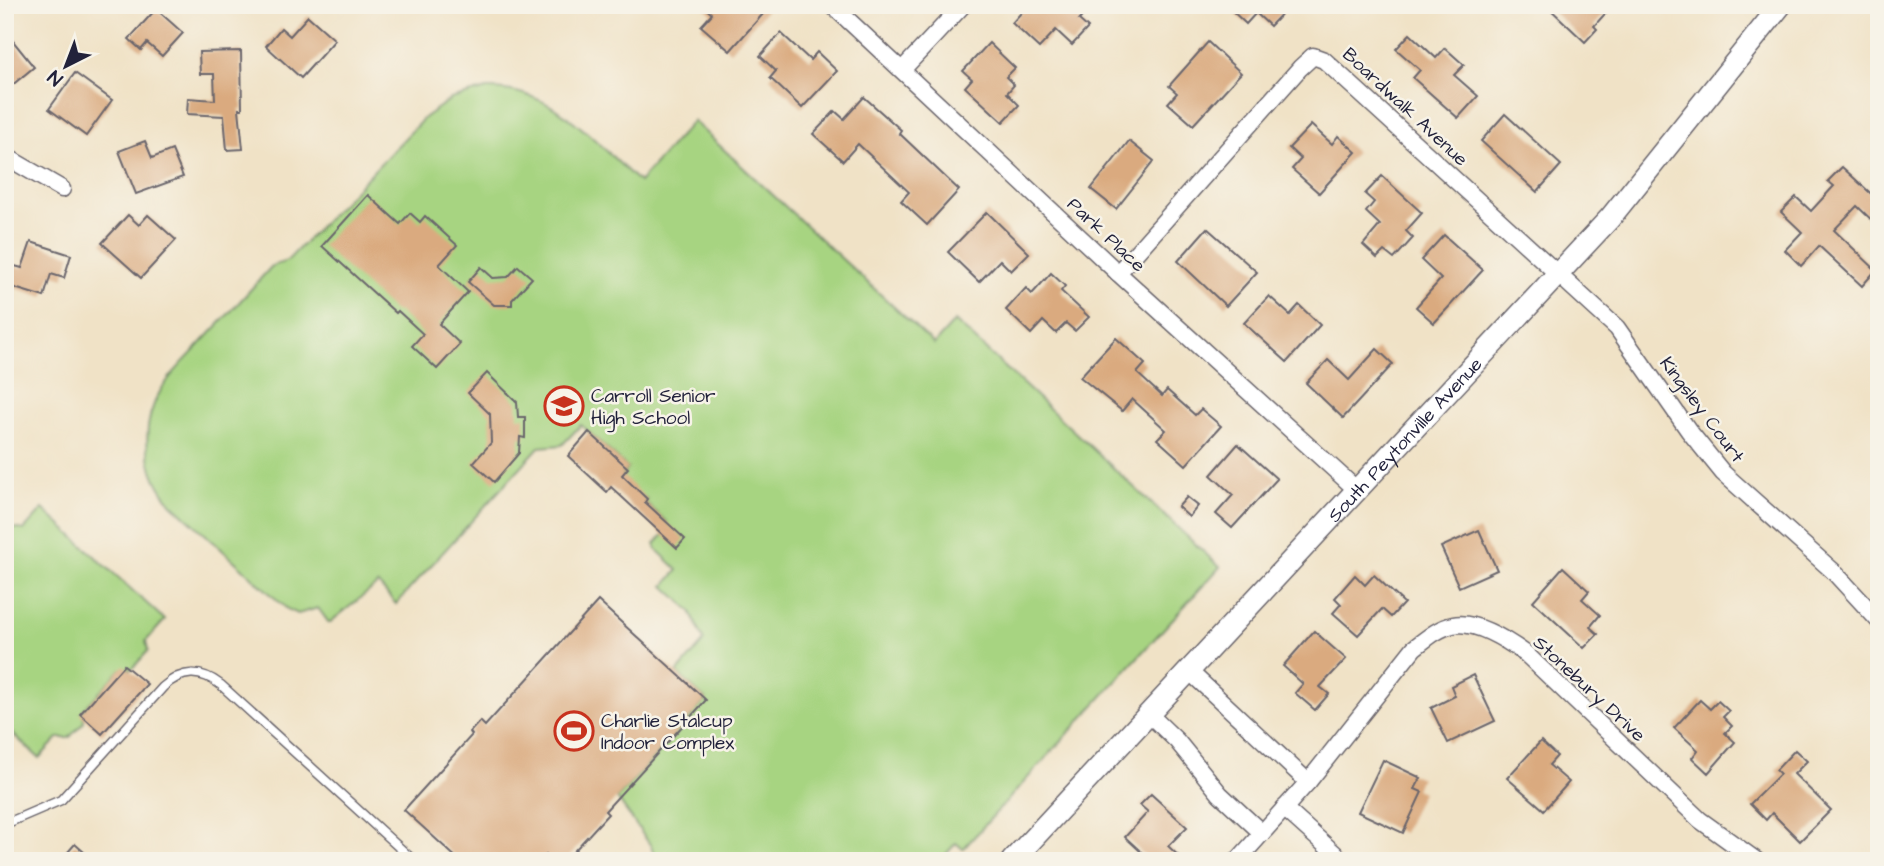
<svg xmlns="http://www.w3.org/2000/svg" width="1884" height="866" viewBox="0 0 1884 866" font-family="'Architects Daughter',sans-serif">
<style>
.green{fill:#a7d481;stroke:#647b5e;stroke-width:2}
.building{fill:#daaa7f}
.lines{fill:none;stroke-linecap:round;stroke-linejoin:round}
.service-casing{stroke:#6a656c;stroke-width:11}
.minor-casing{stroke:#6a656c;stroke-width:19}
.tertiary-casing{stroke:#6a656c;stroke-width:24}
.service{stroke:#fff;stroke-width:8}
.minor{stroke:#fff;stroke-width:16}
.tertiary{stroke:#fff;stroke-width:21}
.labels{text-anchor:middle;stroke-width:5;stroke-linejoin:round;paint-order:stroke}
.street-label{font-size:19px;fill:#22223b;stroke:#f7f3e8}
.poi-label{font-size:19px;fill:#22223b;stroke:#f7f3e8;text-anchor:start}
</style>
<rect width="100%" height="100%" fill="#f7f3e8"/>
<filter id="ink" filterUnits="userSpaceOnUse"><feTurbulence type="fractalNoise" baseFrequency=".0143" numOctaves="2"/><feDisplacementMap in="SourceGraphic" scale="14" xChannelSelector="R" yChannelSelector="G"/><feConvolveMatrix kernelMatrix="1 2 1 2 8 2 1 2 1" color-interpolation-filters="sRGB"/></filter>
<filter id="wash" filterUnits="userSpaceOnUse"><feTurbulence type="fractalNoise" baseFrequency=".00686" numOctaves="4" result="noise"/><feDisplacementMap in="SourceGraphic" scale="28" xChannelSelector="R" yChannelSelector="G"/><feGaussianBlur stdDeviation="1.57" result="paint"/><feColorMatrix in="noise" values="0 0 0 0 0 0 0 0 0 0 0 0 0 0 0 0 0 1.4 0 .05"/><feComposite in="paint" operator="in"/></filter>
<g filter="url(#wash)">
<rect width="100%" height="100%" fill="#f0e2c6"/>
<g class="green">
<path d="M487 89C553 87 593 140 639 182L693 121 934 344 955 321 1220 567 963 849 956 843 940 861H656L651 846 617 798 706 700 677 673 704 641 691 611 664 586 678 570 657 550 655 544 665 533 661 529 667 522 645 502 647 499 617 481 628 468 581 425 562 445 539 447 396 604 378 584 329 623 318 608 298 614 287 609 172 504C144 473 139 426 161 390 173 370 192 354 207 337 229 314 250 290 272 266L287 261 425 117 451 99Z"/>
<path d="M43 509 165 620 146 641 148 651 132 669H121L83 710 84 722 69 738H58L39 758 5 727V533L10 527 24 530Z"/>
</g>
<g id="blocks">
<g class="building">
<path d="M702 5H771L730 51 701 26 712 14Z"/>
<path d="M1028 5H1092L1079 20 1088 28 1072 45 1056 30 1039 48 1012 23Z"/>
<path d="M1226 5H1290L1270 26 1256 13 1246 24Z"/>
<path d="M1546 5H1613L1594 26 1597 29 1585 42Z"/>
<path d="M156 9 183 33 162 56 147 43 141 50 129 39Z"/>
<path d="M308 16 335 40 301 78 266 46 281 28 290 36Z"/>
<path d="M5 31 34 67 5 91Z"/>
<path d="M781 33 810 60 817 52 837 71 802 108 770 78 776 71 760 56Z"/>
<path d="M1410 34 1436 58 1445 48 1464 65 1454 75 1478 96 1458 118 1413 78 1420 70 1396 49Z"/>
<path d="M1208 42 1241 73 1193 125 1168 103 1177 93 1169 86Z"/>
<path d="M989 43 1015 68 1006 77 1014 85 1007 93 1019 105 1003 122 965 87 972 79 963 71Z"/>
<path d="M241 51 242 109H239L243 149 227 150 224 116 187 114 188 98 215 100 214 74H200L199 52Z"/>
<path d="M75 73 112 100 86 136 49 109Z"/>
<path d="M864 97 901 130 899 133 959 190 927 225 901 201 909 192 858 144 843 161 813 134 835 111 844 119Z"/>
<path d="M1505 114 1561 165 1537 192 1481 141Z"/>
<path d="M1311 125 1332 144 1338 136 1356 152 1319 193 1292 169 1301 159 1289 148Z"/>
<path d="M145 141 152 158 172 150 183 177 136 194 119 151Z"/>
<path d="M1129 141 1154 161 1116 209 1091 189Z"/>
<path d="M1842 167 1879 201V227L1857 206 1834 230 1876 270 1862 286 1819 246 1801 266 1785 250 1802 232 1781 212 1796 197 1811 211 1834 186 1828 181Z"/>
<path d="M1382 176 1422 213 1406 231 1413 238 1394 259 1384 251 1377 258 1363 245 1380 225 1366 212 1374 202 1365 194Z"/>
<path d="M368 195 400 224 410 213 420 222 425 216 457 245 439 265 468 292 439 324 460 344 437 369 412 346 423 334 398 311 396 313 322 246Z"/>
<path d="M987 212 1029 253 1011 271 1000 260 979 282 948 252Z"/>
<path d="M128 215 139 225 148 215 176 240 141 278 102 243Z"/>
<path d="M1207 228 1257 272 1226 306 1178 261Z"/>
<path d="M1444 235 1483 270 1434 323 1416 307 1441 279 1421 260Z"/>
<path d="M31 242 71 255 64 278 51 274 44 297 5 285 11 265 22 268Z"/>
<path d="M518 266 532 278 512 300V305H494L468 282 481 267 493 278 508 277Z"/>
<path d="M1051 273 1065 286 1061 291 1089 317 1075 331 1066 323 1056 333 1043 321 1031 334 1006 310 1026 288 1032 294Z"/>
<path d="M1269 296 1290 315 1299 305 1320 325 1287 362 1244 323Z"/>
<path d="M1116 338 1145 364 1137 373 1162 396 1167 390 1195 415 1201 409 1221 426 1186 465 1157 439 1166 430 1132 399 1122 411 1080 377Z"/>
<path d="M1377 349 1393 364 1343 418 1306 383 1328 360 1349 380Z"/>
<path d="M487 373 517 402 518 417H525V438L520 437 519 453 494 482 473 463 491 443 490 414 468 393Z"/>
<path d="M589 432 628 468 622 475 647 499 645 502 685 539 677 548 611 487 607 492 568 456Z"/>
<path d="M1238 444 1277 479 1232 528 1216 514 1233 495 1211 475Z"/>
<path d="M1187 497 1198 506 1189 517 1178 507Z"/>
<path d="M1479 530 1497 570 1459 587 1441 547Z"/>
<path d="M1563 567 1589 591 1582 599 1600 615 1590 627 1598 634 1584 648 1533 601Z"/>
<path d="M1355 575 1365 585 1374 575 1404 603 1391 617 1382 609 1358 635 1333 613 1341 604 1335 598Z"/>
<path d="M598 601 706 700 605 811 608 814 565 861H553L546 855 541 861H460L404 810 472 735 470 732 480 721 485 726Z"/>
<path d="M1314 631 1346 659 1320 687 1329 694 1315 710 1295 693 1303 684 1283 666Z"/>
<path d="M124 665 147 684 102 734 80 714Z"/>
<path d="M1473 675 1495 721 1448 743 1431 708 1455 696 1451 686Z"/>
<path d="M1700 700 1710 709 1718 701 1729 711 1723 717 1732 726 1725 733 1735 742 1708 773 1692 758 1698 750 1674 728Z"/>
<path d="M1541 741 1557 756 1549 765 1569 782 1544 810 1507 778Z"/>
<path d="M1795 750 1807 761 1794 774 1831 810 1800 841 1772 813 1766 820 1750 804 1780 774 1776 770Z"/>
<path d="M1383 760 1421 778 1415 789 1422 792 1403 833 1358 812Z"/>
<path d="M1151 794 1187 827 1168 846 1184 861H1151L1125 837 1148 812 1140 805Z"/>
<path d="M75 844 94 861H60Z"/>
</g>
</g>
</g>
<g filter="url(#ink)">
<use href="#blocks" fill-opacity="0" stroke="#6a656c" stroke-width="2"/>
<g class="lines">
<g class="service-casing">
<path id="service" d="M5 824 61 800 163 687C182 670 200 669 221 685L414 861"/>
</g>
<g class="minor-casing">
<g id="minor">
<path d="M832 5 1118 273 1357 490"/>
<path d="M902 70 963 5"/>
<path d="M5 156 62 189"/>
<path d="M1118 273 1300 68 1313 56 1324 60 1617 328 1689 431 1723 473 1833 571 1879 621"/>
<path d="M1189 671 1308 782"/>
<path d="M1149 714 1177 741 1220 794 1262 833"/>
<path d="M1284 808 1343 861"/>
<path d="M1237 861 1308 782 1414 648C1426 639 1438 628 1453 625 1476 620 1508 641 1526 654L1700 820 1757 861"/>
</g>
</g>
<g class="tertiary-casing">
<g id="tertiary">
<path id="s1" d="M1012 861 1610 218 1781 5"/>
</g>
</g>
<use href="#service" class="service"/>
<use href="#minor" class="minor"/>
<use href="#tertiary" class="tertiary"/>
</g>
</g>
<defs>
<g id="school-ring" transform="scale(2.0125)"><circle r="9.5" fill="#f7f3e8" stroke="#c8321e" stroke-width="1.5"/><path d="M0-5L7-2L0 1L-7-2ZM-4 1L0 2.5L4 1V4Q0 6-4 4Z" fill="#c8321e"/></g>
<g id="stadium-ring" transform="scale(2.0125)"><circle r="9.5" fill="#f7f3e8" stroke="#c8321e" stroke-width="1.5"/><path d="M0-5a6.5 5 0 1 0 0 10a6.5 5 0 1 0 0-10ZM-3.5-1.8h7v3.6h-7Z" fill="#c8321e"/></g>
</defs>
<g fill-rule="evenodd">
<use href="#school-ring" x="564" y="406"/>
<use href="#stadium-ring" x="574" y="731"/>
</g>
<g class="labels">
<g class="street-label">
<text transform="translate(1406 106) rotate(43)" y="7">Boardwalk Avenue</text>
<text transform="translate(1107 234) rotate(43)" y="7">Park Place</text>
<text transform="translate(1703 409) rotate(53)" y="7">Kingsley Court</text>
<text dy="7" stroke="none"><textPath href="#s1" startOffset="576">South Peytonville Avenue</textPath></text>
<text transform="translate(1590 688) rotate(43)" y="7">Stonebury Drive</text>
</g>
<g class="poi-label">
<text x="591" y="402">Carroll Senior<tspan x="591" dy="22">High School</tspan></text>
<text x="601" y="727">Charlie Stalcup<tspan x="601" dy="22">Indoor Complex</tspan></text>
</g>
</g>
<rect width="1884" height="866" fill="none" stroke="#f7f3e8" stroke-width="28"/>
<g transform="translate(66 66) rotate(222)" stroke="#f7f3e8" stroke-width="5" paint-order="stroke">
<path d="M0-5L12 26L0 18L-12 26Z" fill="#22223b"/>
<text y="-10" font-size="19" font-weight="bold" text-anchor="middle" fill="#22223b">N</text>
</g>
</svg>
